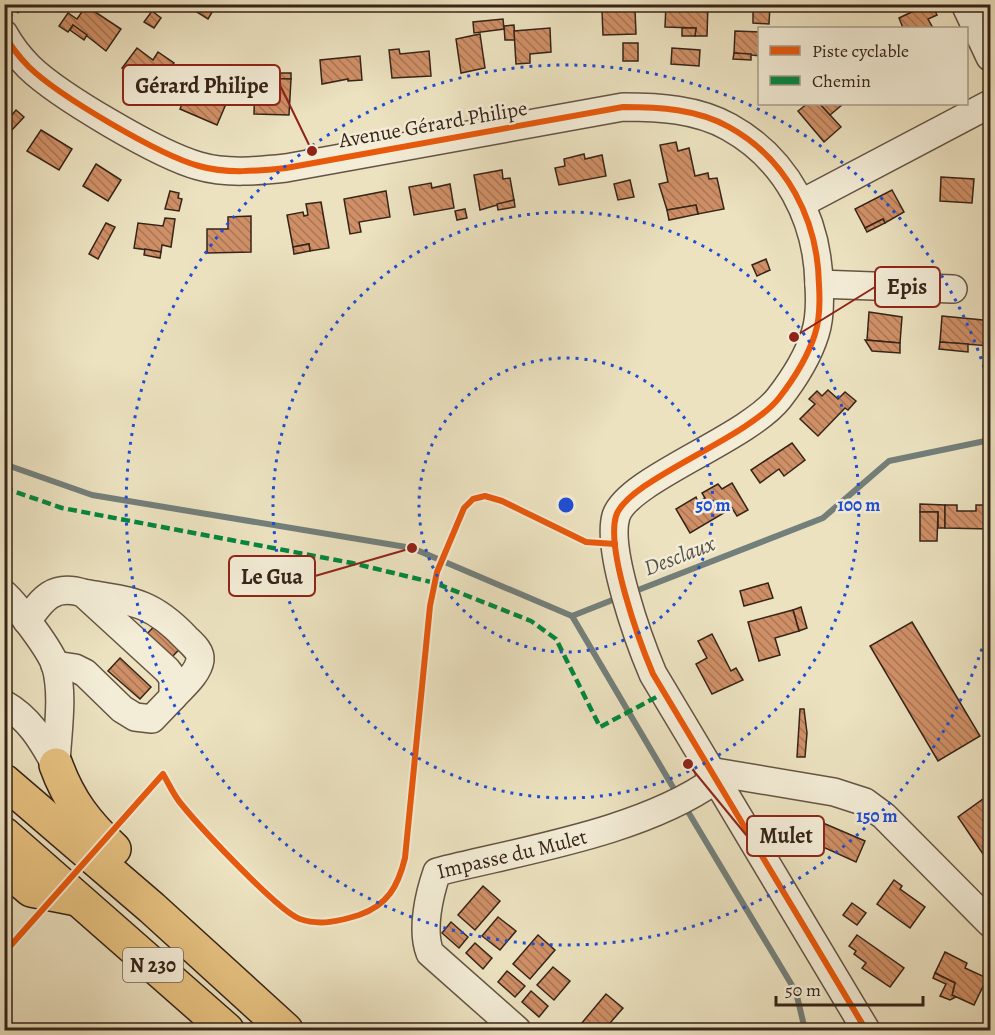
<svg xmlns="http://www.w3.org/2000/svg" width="995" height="1035" viewBox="0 0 995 1035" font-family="Alegreya,serif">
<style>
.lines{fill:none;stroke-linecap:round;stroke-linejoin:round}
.stream{stroke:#737f7a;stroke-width:6}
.building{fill:url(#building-back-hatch);stroke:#362419;stroke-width:1.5}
.minor-casing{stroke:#645443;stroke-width:30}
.highway-casing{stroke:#362419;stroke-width:36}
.minor{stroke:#f3ecd6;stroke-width:27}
.highway{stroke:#e6c180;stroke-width:33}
.quiet{stroke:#00873e;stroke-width:4.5;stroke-dasharray:9 4.5;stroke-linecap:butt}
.cycleway-casing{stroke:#f3ecd6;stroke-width:10}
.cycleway{stroke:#e8590c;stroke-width:6}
.ring{fill:none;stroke:#1d4ed8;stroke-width:3;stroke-dasharray:3 6}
.labels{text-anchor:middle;stroke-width:5;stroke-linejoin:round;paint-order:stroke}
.shield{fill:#f3ecd6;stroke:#6f6052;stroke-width:1.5}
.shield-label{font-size:20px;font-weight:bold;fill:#362419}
.street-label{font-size:21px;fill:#362419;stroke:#f3ecd6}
.water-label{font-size:22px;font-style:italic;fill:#54524a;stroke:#f3ecd6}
.centre{fill:#1d4ed8;stroke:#f3ecd6;stroke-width:3}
.ring-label{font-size:18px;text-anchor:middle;font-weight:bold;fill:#1d4ed8;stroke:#f3ecd6;stroke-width:5;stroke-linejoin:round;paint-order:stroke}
.leader{fill:none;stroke:#8f2418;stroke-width:2}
.callout-dot{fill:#8f2418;stroke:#f3ecd6;stroke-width:2}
.callout{fill:#f3ecd6;stroke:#8f2418;stroke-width:2}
.callout-label{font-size:22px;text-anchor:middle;font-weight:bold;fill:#362419}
</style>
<defs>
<pattern id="building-back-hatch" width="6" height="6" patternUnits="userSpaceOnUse" patternTransform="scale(1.5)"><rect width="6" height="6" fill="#d09067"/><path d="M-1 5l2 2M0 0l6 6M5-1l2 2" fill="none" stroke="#aa7554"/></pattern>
</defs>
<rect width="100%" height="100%" fill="#ece2c0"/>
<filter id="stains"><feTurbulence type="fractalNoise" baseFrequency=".00333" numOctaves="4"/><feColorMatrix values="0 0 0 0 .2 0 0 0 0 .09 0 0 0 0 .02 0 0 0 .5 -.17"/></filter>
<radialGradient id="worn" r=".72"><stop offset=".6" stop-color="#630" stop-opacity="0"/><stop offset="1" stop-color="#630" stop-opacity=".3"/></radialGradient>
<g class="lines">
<g class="stream">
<path d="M4 464 92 495 412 548 572 616"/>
<path d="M633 592 823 518 889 461 990 440"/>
<path d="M572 616 677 794"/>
<path d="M572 616 620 597"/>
<path d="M684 805 796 992 805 1030"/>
</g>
</g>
<g class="building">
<path d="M184 4H206L214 9 208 19Z"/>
<path d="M666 4H708L707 36H695L696 28 665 27Z"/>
<path d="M929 4H932L937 15 928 19 933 28H903L899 18Z"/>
<path d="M753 5H770L769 24 753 23Z"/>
<path d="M86 6 121 29 106 51 73 25 68 32 59 26 68 13 77 19Z"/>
<path d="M635 9 636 34 603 35 602 11Z"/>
<path d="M152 11 161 18 154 28 144 22Z"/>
<path d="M503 19 504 29 474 33 473 22Z"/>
<path d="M73 25 87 35 84 40 70 30Z"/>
<path d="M514 25 515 40H505L504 26Z"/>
<path d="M550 28 551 52 530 54V63L516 64 514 31Z"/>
<path d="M682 28H696L695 36H682Z"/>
<path d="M735 31 760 32V56L734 53Z"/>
<path d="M480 34 485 68 461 73 456 39Z"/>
<rect x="623" y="43" width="15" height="18"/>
<path d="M137 48 153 60 158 52 174 63 153 91 122 68Z"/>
<path d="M672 48 700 50 699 66 671 64Z"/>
<path d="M399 49 400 54 429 51 431 76 392 78 389 50Z"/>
<path d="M734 53 751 54V60L733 59Z"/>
<path d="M360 56 362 80 348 81V79L322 84 320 60Z"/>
<rect x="272" y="73" width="19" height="6"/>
<path d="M193 76 212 84 207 96 226 104 217 125 180 109Z"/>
<path d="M255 78 291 79 289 115 254 114Z"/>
<path d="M807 104H820L841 127 824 142 798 111Z"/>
<path d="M820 104H843L830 115Z"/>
<path d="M4 108 12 115 16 110 24 117 10 132 4 127Z"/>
<path d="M41 130 72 149 59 170 27 151Z"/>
<path d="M676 142 678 151 689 148 695 176 708 173 709 179 717 178 724 209 698 214 696 205 667 210 659 184 668 182 660 145Z"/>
<path d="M584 154 585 159 602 155 606 176 559 185 555 168 565 166 564 159Z"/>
<path d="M96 164 121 180 108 201 83 186Z"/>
<path d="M502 170 503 179 510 178 514 200 480 210 474 175Z"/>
<path d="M941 177 974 179 972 203 940 201Z"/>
<path d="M630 180 634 197 618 200 614 184Z"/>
<path d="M431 183 432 188 450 184 454 208 414 215 409 187Z"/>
<path d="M892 190 904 212 885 223 883 219 865 228 855 209Z"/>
<path d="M170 191 179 193 178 198 182 199 179 211 165 209Z"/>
<path d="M386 191 390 217 359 222 361 232 350 234 344 199Z"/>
<path d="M514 200 515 207 498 210 497 204Z"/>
<path d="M321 202 329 248 310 251 309 244 293 247 287 215 303 212 304 216 308 215 306 204Z"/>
<path d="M696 205 698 214 669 220 667 210Z"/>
<path d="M465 209 467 218 457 220 455 211Z"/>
<path d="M251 216V252L207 253V229H228V217Z"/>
<path d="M165 218 175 219 171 247 162 245 161 252 134 248 138 223 163 226Z"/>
<path d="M883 219 885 223 867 232 865 228Z"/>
<path d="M106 223 115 227 98 259 89 254Z"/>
<path d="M309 244 310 251 294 254 293 247Z"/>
<path d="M145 249 161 252 160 258 144 255Z"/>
<path d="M766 259 770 270 757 276 752 265Z"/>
<path d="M869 312 902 317 900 343 867 340Z"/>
<path d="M942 316 983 320 990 339V346L940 342Z"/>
<path d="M865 340 900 343V353L872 351Z"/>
<path d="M940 342 968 344V352L939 349Z"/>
<path d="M828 390 838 399 845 392 856 401 848 410 845 408 818 436 800 419 815 404 809 399 817 391 822 396Z"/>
<path d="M792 443 805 460 784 476 779 469 760 483 751 470Z"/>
<path d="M732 483 748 510 737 516 732 508 690 533 676 509 696 497 698 502 705 498 702 493 718 484 722 489Z"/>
<path d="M920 504 945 505V528H938V512H920Z"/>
<path d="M945 505H957V511H976V505H990V529L945 528Z"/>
<path d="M920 512H938L937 541H920Z"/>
<path d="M768 583 773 598 744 606 740 591Z"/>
<path d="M801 607 807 628 799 631 793 610Z"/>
<path d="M793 610 799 631 775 638 780 655 759 661 748 622Z"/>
<path d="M159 621 195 633 171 658 146 635Z"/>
<path d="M912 622 980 736 938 761 870 646Z"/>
<path d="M712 634 731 671 736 668 743 680 712 694 696 664 707 658 698 641Z"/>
<path d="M120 658 151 687 140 699 108 671Z"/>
<path d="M800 709H804L807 733 805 757H797Z"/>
<path d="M990 794V853L985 857 958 817Z"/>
<path d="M823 823 865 841 856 862 814 843Z"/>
<path d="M894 880 902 886 900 889 925 907 910 928 877 904Z"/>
<path d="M483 886 500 901 475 930 458 915Z"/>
<path d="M852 903 866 913 857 925 843 915Z"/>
<path d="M498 917 516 931 500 950 482 936Z"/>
<path d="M451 922 468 937 459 948 442 933Z"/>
<path d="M538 935 555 950 530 979 513 964Z"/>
<path d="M857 935 904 968 890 987 862 968 866 963 854 954 856 951 849 946Z"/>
<path d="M475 943 492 958 483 969 466 953Z"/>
<path d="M945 952 967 963 965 968 987 978 974 1005 952 995 955 983 935 973Z"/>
<path d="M553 967 570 981 554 1000 537 985Z"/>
<path d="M507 971 525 986 515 997 498 982Z"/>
<path d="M935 973 955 983 952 995 956 997 950 1000 940 996 946 984 933 978Z"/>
<path d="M531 991 548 1006 539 1017 522 1002Z"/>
<path d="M606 994 623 1008 604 1030H576Z"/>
</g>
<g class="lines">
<g class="minor-casing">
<g id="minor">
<path d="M965 4 990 57"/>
<path d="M4 34C10 45 20 58 29 67 59 96 159 155 199 166 226 174 258 171 286 168L623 107C659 107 697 109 729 127 787 159 818 220 819 285 820 301 820 319 815 334 808 356 793 380 779 398 747 439 627 480 616 516 606 550 639 641 653 674L866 1030"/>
<path d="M802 203 990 104"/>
<path d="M819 284 953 289"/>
<path d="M83 593C131 601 151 601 186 638 192 644 201 651 200 660 198 674 182 687 173 697"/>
<path d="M4 594C17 606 51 650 56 667 64 697 57 735 56 765"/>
<path d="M27 621C43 598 54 584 83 593L167 670 173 678V697L152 719 135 717 122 709 85 673 75 668 55 665"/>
<path d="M4 704C29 718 42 740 55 764"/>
<path d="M709 771 834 792 865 802 884 816 990 923"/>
<path id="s1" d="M517 1030 430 953C421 930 429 895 437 872 524 850 642 832 715 780"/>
</g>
</g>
<g class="highway-casing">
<g id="highway">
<path d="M56 765C69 801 87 824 114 849"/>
<path d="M4 781 152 908 286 1030"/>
<path d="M4 834 227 1030"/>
<path d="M4 867 31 890 77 899"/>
</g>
</g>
<use href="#minor" class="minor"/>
<use href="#highway" class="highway"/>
<g class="quiet">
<path d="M4 17 34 4"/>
<path d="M4 488 62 508 352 563 435 583 531 621 556 639 600 727 664 693"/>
</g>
<g class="cycleway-casing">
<g id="cycleway">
<path d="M4 34C10 45 20 58 29 67 59 96 159 155 199 166 226 174 258 171 286 168L623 107C659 107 697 109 729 127 787 159 818 220 819 285 820 301 820 319 815 334 808 356 793 380 779 398 747 439 627 480 616 516 606 550 639 641 653 674L866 1030"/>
<path d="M4 953 163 774C169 784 174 796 182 805 200 827 279 912 300 919 320 926 340 921 359 915 388 905 398 886 405 858L430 606 437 572 464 508 473 499 485 496 502 501 586 542 615 544"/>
</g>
</g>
<use href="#cycleway" class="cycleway"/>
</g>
<g class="ring">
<circle cx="566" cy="505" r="147"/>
<circle cx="566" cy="505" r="293"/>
<path d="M990 623A440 440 0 1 1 990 387"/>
</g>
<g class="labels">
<rect class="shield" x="123" y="948" width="60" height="34" rx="4.5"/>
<g class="shield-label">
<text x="153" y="972">N 230</text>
</g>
<g class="street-label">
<text transform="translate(433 124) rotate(-10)" y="7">Avenue Gérard Philipe</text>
<text dy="7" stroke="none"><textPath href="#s1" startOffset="276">Impasse du Mulet</textPath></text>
</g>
<g class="water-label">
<text transform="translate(679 555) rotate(-21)" y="8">Desclaux</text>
</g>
</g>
<circle cx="566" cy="505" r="9" class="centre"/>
<g class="ring-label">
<text x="713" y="511">50 m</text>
<text x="859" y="511">100 m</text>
<text x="877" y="822">150 m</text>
</g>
<path class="leader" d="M312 151L280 85M794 337L875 287M412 548L315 576M688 764L747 836"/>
<g class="callout-dot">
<circle cx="312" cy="151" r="6"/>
<circle cx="794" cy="337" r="6"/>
<circle cx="412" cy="548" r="6"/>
<circle cx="688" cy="764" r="6"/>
</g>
<g class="callout">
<rect x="123" y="65" width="157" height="40" rx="6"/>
<rect x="875" y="267" width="65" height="40" rx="6"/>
<rect x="229" y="556" width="86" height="40" rx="6"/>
<rect x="747" y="816" width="77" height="40" rx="6"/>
</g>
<g class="callout-label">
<text x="202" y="93">Gérard Philipe</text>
<text x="907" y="294">Epis</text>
<text x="272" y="584">Le Gua</text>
<text x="786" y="843">Mulet</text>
</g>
<rect width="995" height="1035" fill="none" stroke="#ece2c0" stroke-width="24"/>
<rect x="6" y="6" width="983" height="1023" fill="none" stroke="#362419" stroke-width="3"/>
<rect x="12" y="12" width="971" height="1011" fill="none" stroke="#362419" stroke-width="1.5"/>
<rect x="758" y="27" width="210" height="78" fill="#f3ecd6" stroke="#a79c8a" stroke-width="1.5"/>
<rect x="770" y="46" width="30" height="9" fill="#e8590c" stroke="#a79c8a" stroke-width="1.5"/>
<text x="812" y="57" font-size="18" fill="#362419">Piste cyclable</text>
<rect x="770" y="76" width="30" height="9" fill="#00873e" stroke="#a79c8a" stroke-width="1.5"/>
<text x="812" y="87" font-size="18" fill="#362419">Chemin</text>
<path d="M776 996v9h147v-9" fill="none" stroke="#362419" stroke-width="3"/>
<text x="785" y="996" font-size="18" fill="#362419" stroke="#f3ecd6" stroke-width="4.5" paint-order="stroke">50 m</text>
<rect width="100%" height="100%" filter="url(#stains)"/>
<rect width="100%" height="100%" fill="url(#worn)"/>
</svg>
